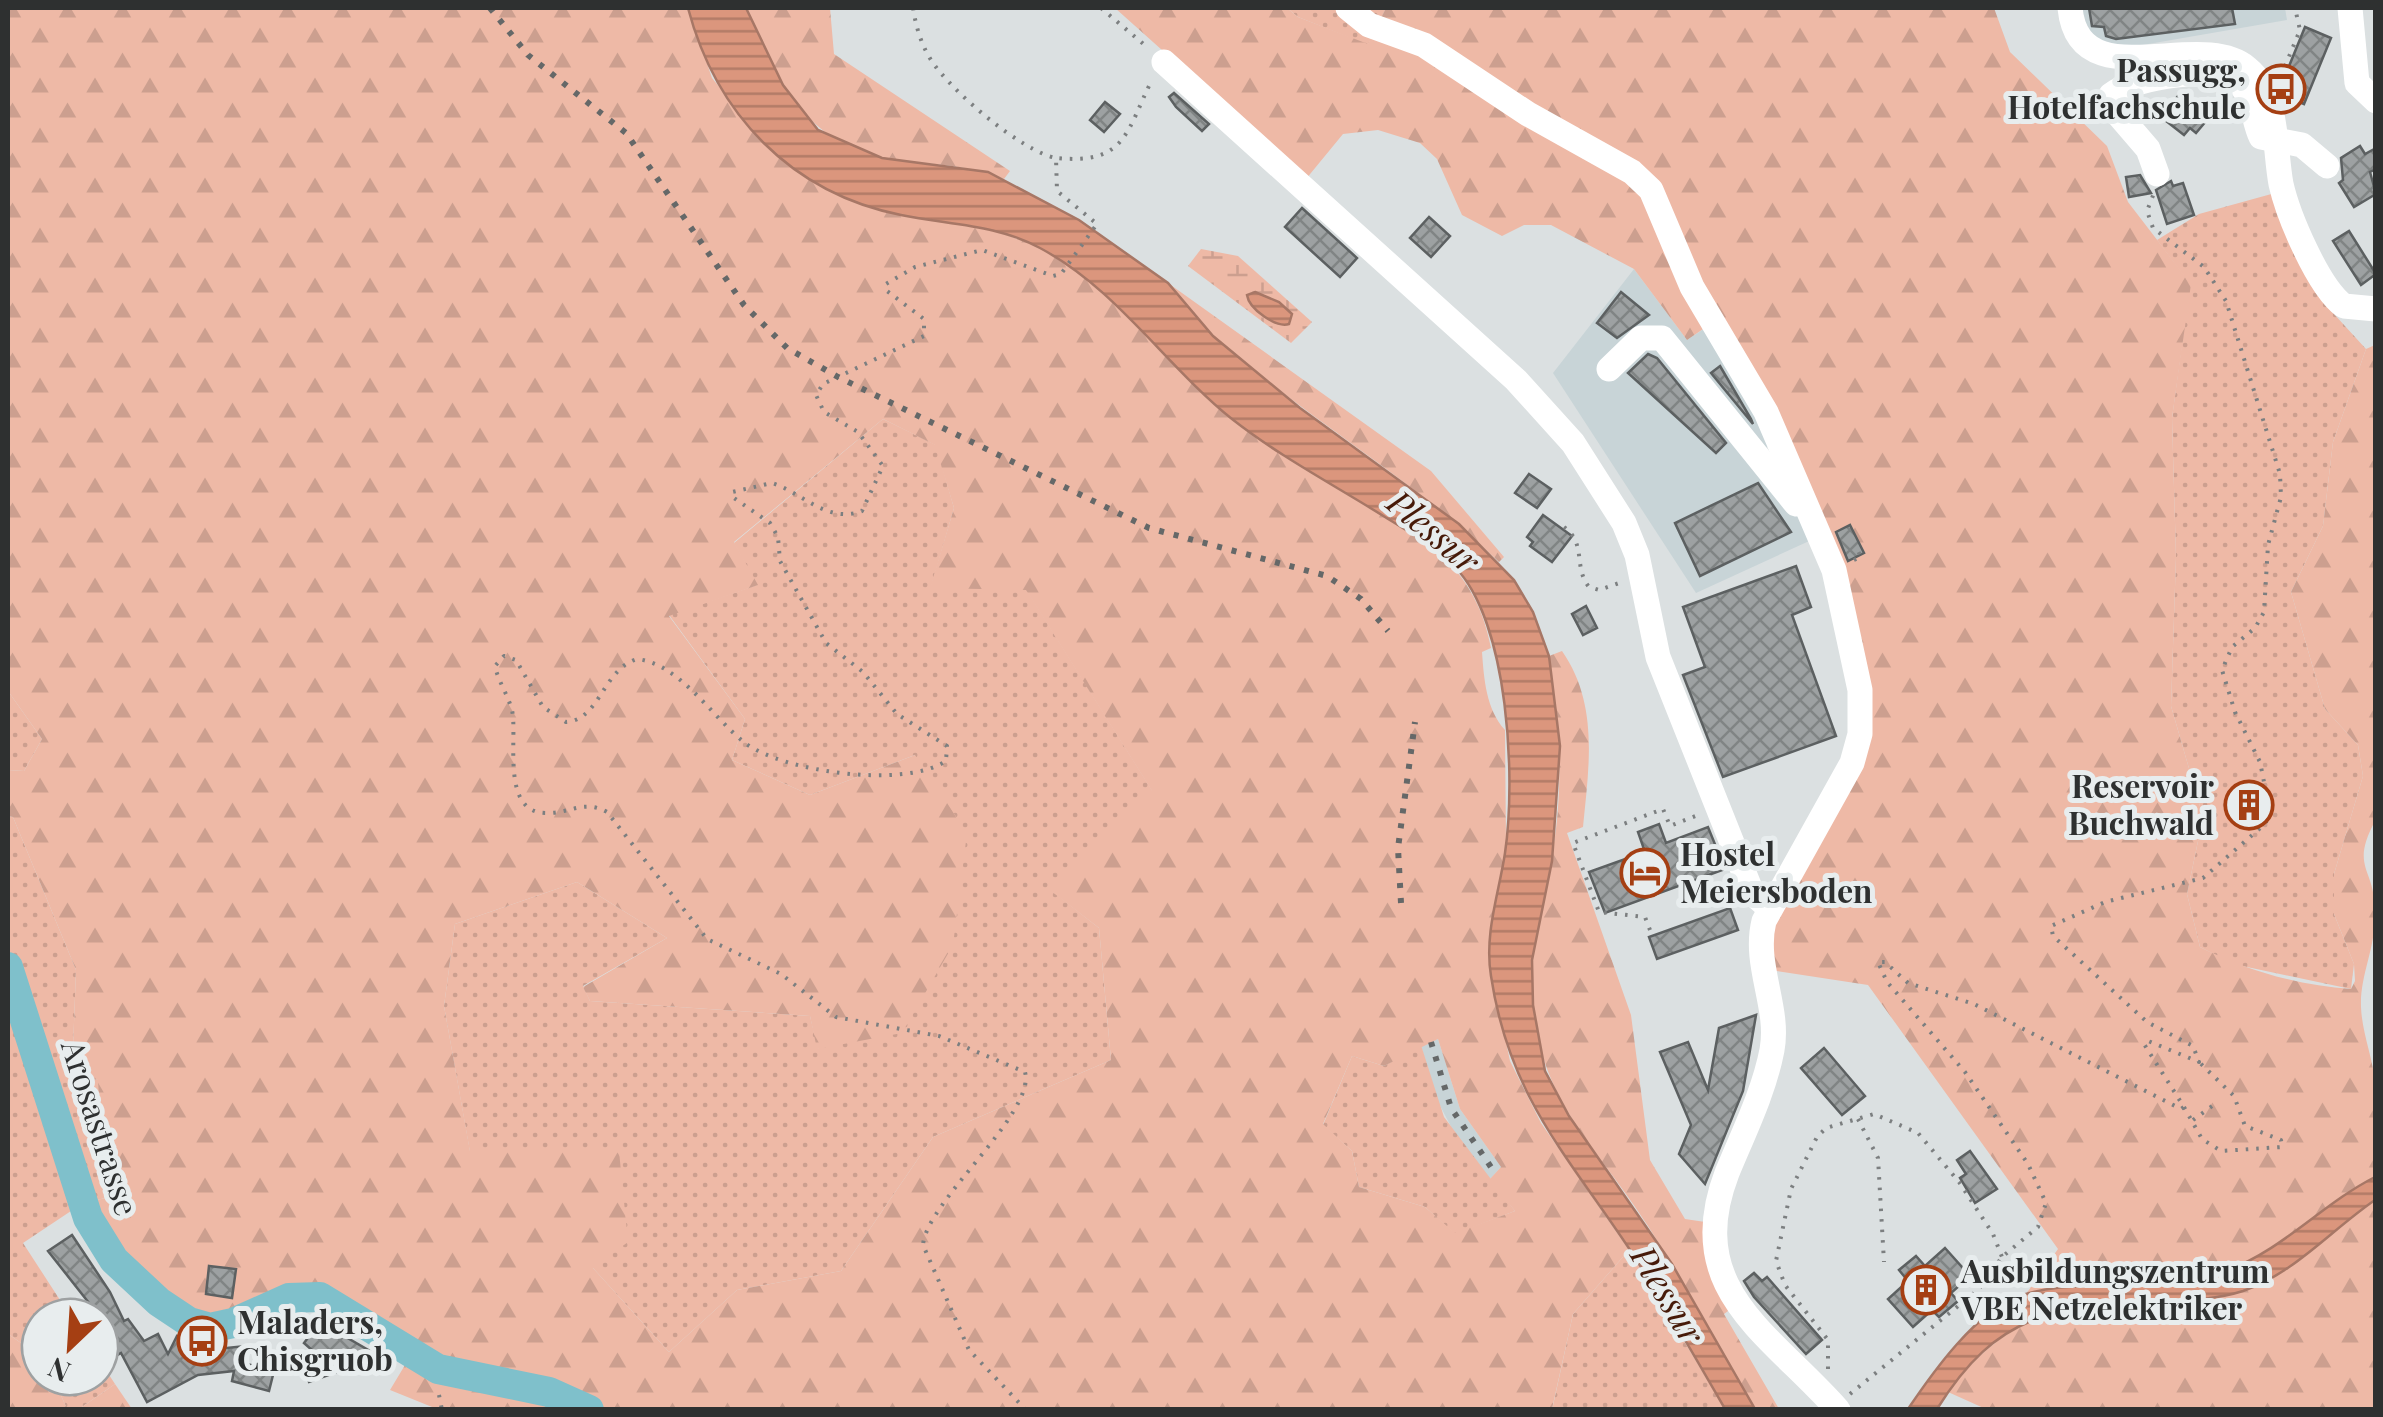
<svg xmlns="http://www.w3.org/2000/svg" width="2383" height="1417" viewBox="0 0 2383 1417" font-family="'Playfair Display',serif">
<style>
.built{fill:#c8d4d7}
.grass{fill:url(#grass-dots)}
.forest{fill:url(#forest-firs);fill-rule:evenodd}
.wetland{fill:url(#wetland-marsh)}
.water{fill:url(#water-rules);stroke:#a77766;stroke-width:2.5}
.building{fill:url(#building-cross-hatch);stroke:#5c6061;stroke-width:2.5}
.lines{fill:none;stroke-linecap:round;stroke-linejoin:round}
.path{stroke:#7c7f80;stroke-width:4;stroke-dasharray:2.5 8;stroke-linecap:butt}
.minor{stroke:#fff;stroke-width:25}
.major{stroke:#7fc0cb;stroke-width:30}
.rail{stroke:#656868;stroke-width:6;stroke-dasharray:5 10;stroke-linecap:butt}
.labels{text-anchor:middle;stroke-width:10;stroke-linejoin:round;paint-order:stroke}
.poi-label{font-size:32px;font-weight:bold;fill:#2e3030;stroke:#e8edee;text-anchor:start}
.street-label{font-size:32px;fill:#2e3030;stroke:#e8edee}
.water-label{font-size:35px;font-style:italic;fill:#461a09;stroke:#e8edee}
</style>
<defs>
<pattern id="grass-dots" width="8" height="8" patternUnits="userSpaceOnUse" patternTransform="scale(2.5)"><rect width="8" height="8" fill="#eeb9a6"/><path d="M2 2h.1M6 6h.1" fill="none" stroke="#cc9f8f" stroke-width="1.8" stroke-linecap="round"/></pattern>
<pattern id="forest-firs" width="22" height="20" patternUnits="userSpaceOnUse" patternTransform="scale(2.5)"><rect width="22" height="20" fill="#eeb9a6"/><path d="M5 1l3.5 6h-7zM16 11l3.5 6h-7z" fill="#cc9f8f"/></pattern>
<pattern id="wetland-marsh" width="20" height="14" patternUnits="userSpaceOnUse" patternTransform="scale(2.5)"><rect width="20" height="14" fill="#eeb9a6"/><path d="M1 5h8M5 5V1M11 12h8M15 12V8" fill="none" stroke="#cc9f8f"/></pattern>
<pattern id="water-rules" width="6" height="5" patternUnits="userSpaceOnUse" patternTransform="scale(2.5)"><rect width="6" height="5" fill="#db967d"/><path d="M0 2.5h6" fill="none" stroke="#b27b67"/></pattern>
<pattern id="building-cross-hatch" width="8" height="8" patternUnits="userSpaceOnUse" patternTransform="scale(2.5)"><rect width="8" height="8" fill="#9da1a2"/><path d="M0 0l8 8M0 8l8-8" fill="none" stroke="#808484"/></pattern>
</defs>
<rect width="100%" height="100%" fill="#dbe0e1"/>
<g class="built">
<path d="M2079 8H2285L2287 20 2108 51 2082 27Z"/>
<path d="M1634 269 1687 340 1713 323 1778 439 1757 455 1818 537 1696 593 1553 373Z"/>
<path d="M1438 1039 1460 1109 1501 1167 1489 1180 1458 1140 1434 1094 1421 1045Z"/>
</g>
<g class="grass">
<path d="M1287 8H1386L1368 45 1298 17Z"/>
<path d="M2275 193 2323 302 2366 349 2333 442 2323 526 2291 592 2325 709 2358 745 2363 776 2334 874V914L2354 964 2351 989 2233 964 2200 947 2187 894 2203 817 2171 706 2176 557 2172 418 2190 284 2157 240 2199 214Z"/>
<path d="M883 419 936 445 954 508 931 587 1026 589 1153 792 1052 891 1099 928 1111 1060 933 1137 841 1271 737 1290 669 1352 593 1268 470 1152 444 1006 455 924 577 882 667 938 583 986 590 1001 810 1016 818 1049 915 755 810 795 732 760 745 719 669 615 757 585 734 543Z"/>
<path d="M8 691 42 739 24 771 8 770Z"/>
<path d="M8 816 13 817 76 970 72 1075 99 1080 101 1129 119 1132V1195L83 1203 23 1243 71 1317H40V1356L8 1334Z"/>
<path d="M1421 1045 1444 1117 1515 1211 1455 1234 1425 1207 1359 1187 1352 1151 1323 1125 1352 1056 1384 1066Z"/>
<path d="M1629 1250 1725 1409 1552 1410 1573 1314Z"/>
<path d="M100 1361 115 1384 79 1409H67L53 1377H100Z"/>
</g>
<g class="forest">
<path d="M8 8H688L712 78 768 146 859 204 982 226 1039 247 1099 287 1234 420 1426 542C1463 571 1482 602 1491 648L1482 652C1484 679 1486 709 1505 730L1506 843 1489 962 1510 1061 1541 1123 1629 1250 1573 1314 1552 1409H437L390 1390 411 1355 330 1300 189 1322 83 1203 119 1195V1133L101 1130 98 1080 72 1075 76 970 13 817 8 816V770L24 771 42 739 8 691ZM883 419 935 445 954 508 930 588 1026 590 1152 791 1051 891 1099 928 1111 1060 933 1137 841 1271 737 1290 669 1352 593 1268 628 1242 619 1151H470L444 1006 455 924 577 882 667 938 583 987 590 1001 810 1016 817 1049 902 1033 953 945 967 833 915 755 810 795 732 760 745 719 669 616 758 585 734 542ZM1438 1039 1460 1109 1501 1167 1489 1180 1515 1211 1455 1233 1425 1207 1359 1187 1352 1151 1323 1124 1352 1056 1384 1066Z"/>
<path d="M746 8H830L834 54 1010 171 1004 179C965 163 925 165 884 158 806 144 773 74 746 8Z"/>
<path d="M1115 8H1287L1298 17 1368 44 1386 8H1994L2010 52 2107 146 2128 202 2191 284 2172 418 2176 557 2171 706 2203 817 2187 894 2200 947C2245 970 2300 986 2351 989L2355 981 2354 964 2334 914V874L2363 776 2358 745 2325 709 2291 592 2323 526 2333 442 2366 349 2375 345 2376 819C2349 869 2375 866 2375 912 2376 948 2360 974 2361 1007 2362 1033 2373 1058 2375 1083 2378 1114 2375 1146 2375 1177 2322 1204 2283 1250 2226 1271 2162 1294 2091 1281 2026 1294L2058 1249 1868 985 1763 969 1760 951 1857 750 1838 582 1712 323 1687 340 1634 269 1551 225H1524L1502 236 1462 215 1437 159 1420 143 1378 130 1343 134 1306 179Z"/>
<path d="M1168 283 1431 471 1504 557 1499 562C1407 474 1295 412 1201 325 1188 313 1180 296 1168 283Z"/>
<path d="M1562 651C1599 704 1589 766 1583 827L1567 833 1631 1015 1650 1160 1685 1219 1712 1223 1739 1303 1724 1314 1779 1409H1755C1720 1348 1686 1286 1648 1226 1596 1145 1542 1105 1532 1001 1527 944 1549 886 1556 829 1563 771 1558 714 1549 656Z"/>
<path d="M2375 1200V1409L1988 1410 1948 1392C2016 1304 2066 1308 2169 1301 2192 1300 2215 1299 2237 1293 2292 1277 2329 1231 2375 1200Z"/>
<path d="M8 1334 40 1356V1377H53L67 1409H8Z"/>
<path d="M115 1384 132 1409H79Z"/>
</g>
<path class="wetland" d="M1201 249 1238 256 1312 322 1291 343 1188 266Z"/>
<g class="water">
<path d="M688 8H746L783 85 818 130 882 158 988 172 1079 220 1168 283 1213 336 1300 408 1459 524 1514 580 1533 612 1549 656 1560 746 1552 861 1532 960 1533 1005 1545 1071 1569 1116 1672 1264 1755 1409H1725C1695 1357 1665 1304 1632 1253 1568 1156 1509 1097 1491 976 1484 934 1499 893 1505 853 1516 779 1509 623 1455 567 1435 546 1409 532 1385 517 1334 485 1279 456 1232 419 1165 365 1117 289 1040 248 996 224 949 225 901 215 791 193 716 114 688 8Z"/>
<path d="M1255 292 1279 302 1292 314 1289 324C1276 328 1249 309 1247 295Z"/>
<path d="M2375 1177V1200C2331 1230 2295 1273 2243 1291 2218 1299 2192 1300 2166 1301 2057 1308 2000 1308 1937 1409H1908C1933 1372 1976 1311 2020 1296 2058 1282 2103 1288 2142 1284 2170 1282 2200 1281 2226 1271 2283 1250 2322 1204 2375 1177Z"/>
</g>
<g class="building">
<path d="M2089 8H2232L2235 24 2116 39 2106 36 2104 27 2092 26Z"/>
<path d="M2305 27 2331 38 2304 104 2283 95 2288 83 2283 81Z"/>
<path d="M1174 93 1209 124 1202 131 1176 107 1169 97Z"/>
<path d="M2178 96 2207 120 2196 133 2190 128 2184 135 2161 117Z"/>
<path d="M1105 102 1120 114 1104 132 1090 120Z"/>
<path d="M2360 146 2365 154 2376 148V169L2370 172 2376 194 2354 207 2339 183 2343 180 2341 158Z"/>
<path d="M2140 175 2151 193 2129 197 2126 177Z"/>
<path d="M2171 181 2173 186 2183 183 2194 215 2167 224 2156 190Z"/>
<path d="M1302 208 1357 258 1340 277 1285 227Z"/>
<path d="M1429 217 1450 236 1431 257 1410 238Z"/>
<path d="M2349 231 2376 274 2361 285 2333 241Z"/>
<path d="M1621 292 1649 315 1617 338 1597 323Z"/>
<path d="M1648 354 1657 358 1726 443 1716 453 1628 373Z"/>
<path d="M1720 366 1751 419 1753 424 1711 373Z"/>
<path d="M1529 474 1551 489 1537 508 1515 493Z"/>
<path d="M1758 483 1791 532 1700 576 1675 523Z"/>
<path d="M1543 515 1572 536 1552 562 1530 546 1533 542 1527 537Z"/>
<path d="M1850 525 1864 553 1848 561 1836 532Z"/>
<path d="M1796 566 1811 607 1792 615 1836 736 1723 777 1683 675 1705 667 1683 607Z"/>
<path d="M1586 606 1597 628 1583 635 1572 614Z"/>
<path d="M1659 824 1666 843 1708 827 1725 869 1605 913 1589 872 1645 852 1638 832Z"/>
<path d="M1730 908 1738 930 1657 959 1649 937Z"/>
<path d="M1756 1015 1743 1091 1705 1184 1679 1154 1691 1125 1660 1052 1688 1042 1708 1090 1719 1028Z"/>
<path d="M1824 1048 1865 1096 1842 1115 1801 1068Z"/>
<path d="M1970 1151 1997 1189 1975 1203 1960 1178 1966 1174 1957 1160Z"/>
<path d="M72 1235 110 1292 124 1321 128 1319 144 1341 158 1334 168 1354 177 1336 207 1350 245 1346 247 1364 274 1371 269 1391 232 1381 234 1371 198 1375 147 1402 121 1353 114 1357 101 1331 106 1328 100 1317 48 1251Z"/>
<path d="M1945 1248 1970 1276 1951 1293 1958 1301 1939 1317 1932 1310 1913 1327 1888 1299 1908 1281 1899 1270 1916 1256 1925 1266Z"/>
<path d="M209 1266 236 1269 232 1298 206 1294Z"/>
<path d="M1754 1273 1762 1281 1767 1277 1822 1340 1806 1354 1754 1297 1744 1281Z"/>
<path d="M320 1322 375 1354 361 1373 346 1363 340 1371 309 1382 302 1366 321 1358 304 1343Z"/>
</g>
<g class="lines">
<g class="path">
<path d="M913 8C916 27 921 44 931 60 951 91 1021 151 1056 158"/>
<path d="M1101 8 1147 47"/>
<path d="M2281 76 2300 30 2295 8"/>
<path d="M1564 527C1587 544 1573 567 1589 587L1599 590 1622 582"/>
<path d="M1854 560 1861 557 1858 551"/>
<path d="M1650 930 1645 917 1599 912 1573 843 1663 809 1670 826 1698 815"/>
<path d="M2184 1107 2202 1139 2221 1151 2282 1147 2281 1140 2245 1126 2234 1096 2199 1062"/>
<path d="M1858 1119 1878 1158 1884 1262"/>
<path d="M2193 1120 2215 1104"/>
<path d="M1828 1369V1340L1785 1285 1776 1261 1791 1189 1817 1137 1826 1128 1874 1114 1918 1133 1959 1182 1993 1234 2002 1257"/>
<path d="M1850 1394 1979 1289 2002 1257 2038 1227 2046 1203 2028 1164 1965 1072 1887 982 1878 962H1885L1908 983 1974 1004 2181 1109 2184 1107 2144 1044 2148 1041 2199 1062 2193 1046 2147 1022 2053 936 2051 926 2105 902 2203 878 2266 823 2268 802 2260 762 2235 712 2222 670 2232 647 2255 628 2264 612 2268 545 2281 497 2280 474 2226 301 2204 267 2153 228 2147 211 2154 193"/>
<path d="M439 1395 442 1410"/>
<path d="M1026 1410 969 1350 923 1245C926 1202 1036 1113 1025 1072L939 1036 836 1017 781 974 707 939 607 812C583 799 570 814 546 813 500 813 518 737 512 710 508 695 498 681 495 666L504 656 516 660 543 707 566 722C600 720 603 669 637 659 680 664 712 717 745 743 784 772 904 789 946 761L947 746 897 714 863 672 826 643 780 561 778 537 770 523 734 498 732 492 772 483C803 493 827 524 862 511L883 466 858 432 824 412 816 395 823 384 924 336V319L887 291 886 284 915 267 982 250 1053 276 1061 274 1097 224 1057 191 1056 158C1127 165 1126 131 1152 80"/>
</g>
<g class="minor">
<path d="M1348 8 1369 25 1424 45 1528 114 1632 172 1651 190 1692 287 1766 412 1834 570 1860 690V734L1852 763 1764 921C1753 965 1780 1007 1772 1050 1764 1092 1743 1134 1727 1173 1682 1290 1770 1333 1838 1410"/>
<path d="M2070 8C2079 99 2199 28 2247 68 2279 94 2274 147 2281 184 2288 215 2318 287 2344 306L2376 309"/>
<path d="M2350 8 2357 83 2376 101"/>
<path d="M1164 62 1516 380 1573 443 1624 523 1637 555 1658 657 1752 893 1769 908"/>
<path d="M2157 174 2148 149 2111 106V95C2133 77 2220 63 2241 85 2254 100 2253 120 2261 137L2302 145 2327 166"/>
<path d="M1609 369 1641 338H1662L1796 504"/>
</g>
<path class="major" d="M8 967 88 1218 114 1260 159 1302 189 1322 210 1328 233 1323 289 1298 320 1297 438 1369 549 1392 589 1410"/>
<g class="rail">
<path d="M490 8 528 55 626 133 744 305 787 348 838 377 1149 528 1327 576 1361 599 1388 631"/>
<path d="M1401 903 1398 848 1415 722"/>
<path d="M1431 1042 1451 1108 1495 1173"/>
</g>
</g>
<defs>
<g id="bus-ring" transform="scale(2.5)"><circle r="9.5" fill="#e8edee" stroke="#a53f13" stroke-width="1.5"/><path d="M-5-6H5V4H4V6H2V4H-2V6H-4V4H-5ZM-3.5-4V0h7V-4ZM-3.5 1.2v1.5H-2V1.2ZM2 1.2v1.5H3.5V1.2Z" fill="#a53f13"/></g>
<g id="building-ring" transform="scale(2.5)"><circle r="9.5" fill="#e8edee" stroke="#a53f13" stroke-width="1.5"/><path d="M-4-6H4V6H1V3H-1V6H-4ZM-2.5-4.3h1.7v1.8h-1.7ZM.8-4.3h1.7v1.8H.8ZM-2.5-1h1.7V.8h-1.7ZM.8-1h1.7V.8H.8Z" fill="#a53f13"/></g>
<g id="hotel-ring" transform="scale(2.5)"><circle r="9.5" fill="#e8edee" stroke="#a53f13" stroke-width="1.5"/><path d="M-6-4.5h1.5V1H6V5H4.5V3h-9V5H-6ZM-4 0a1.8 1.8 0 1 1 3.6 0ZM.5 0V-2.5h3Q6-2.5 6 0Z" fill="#a53f13"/></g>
</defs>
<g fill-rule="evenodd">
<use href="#bus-ring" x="2281" y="89"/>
<use href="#building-ring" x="2249" y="805"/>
<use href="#hotel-ring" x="1645" y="873"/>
<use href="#building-ring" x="1926" y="1290"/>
<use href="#bus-ring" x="202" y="1341"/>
</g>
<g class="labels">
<g class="poi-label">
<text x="2246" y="82" text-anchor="end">Passugg,<tspan x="2246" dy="37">Hotelfachschule</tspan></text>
<text x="2214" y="798" text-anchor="end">Reservoir<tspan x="2214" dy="37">Buchwald</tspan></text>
<text x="1680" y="866">Hostel<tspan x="1680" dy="37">Meiersboden</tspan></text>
<text x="1961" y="1283">Ausbildungszentrum<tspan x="1961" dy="37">VBE Netzelektriker</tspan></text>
<text x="237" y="1334">Maladers,<tspan x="237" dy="37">Chisgruob</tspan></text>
</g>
<g class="street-label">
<text transform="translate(99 1128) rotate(72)" y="11">Arosastrasse</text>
</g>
<g class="water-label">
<text transform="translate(1433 532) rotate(40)" y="12">Plessur</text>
<text transform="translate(1667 1295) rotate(59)" y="12">Plessur</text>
</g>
</g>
<rect width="2383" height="1417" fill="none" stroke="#2e3030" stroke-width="20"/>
<g transform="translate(70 1347) rotate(205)"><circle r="48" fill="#e8edee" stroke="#9ea1a2" stroke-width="2.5"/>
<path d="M0-8L18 38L0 25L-18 38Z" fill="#a53f13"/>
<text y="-15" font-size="28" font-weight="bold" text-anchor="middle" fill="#2e3030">N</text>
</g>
</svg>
